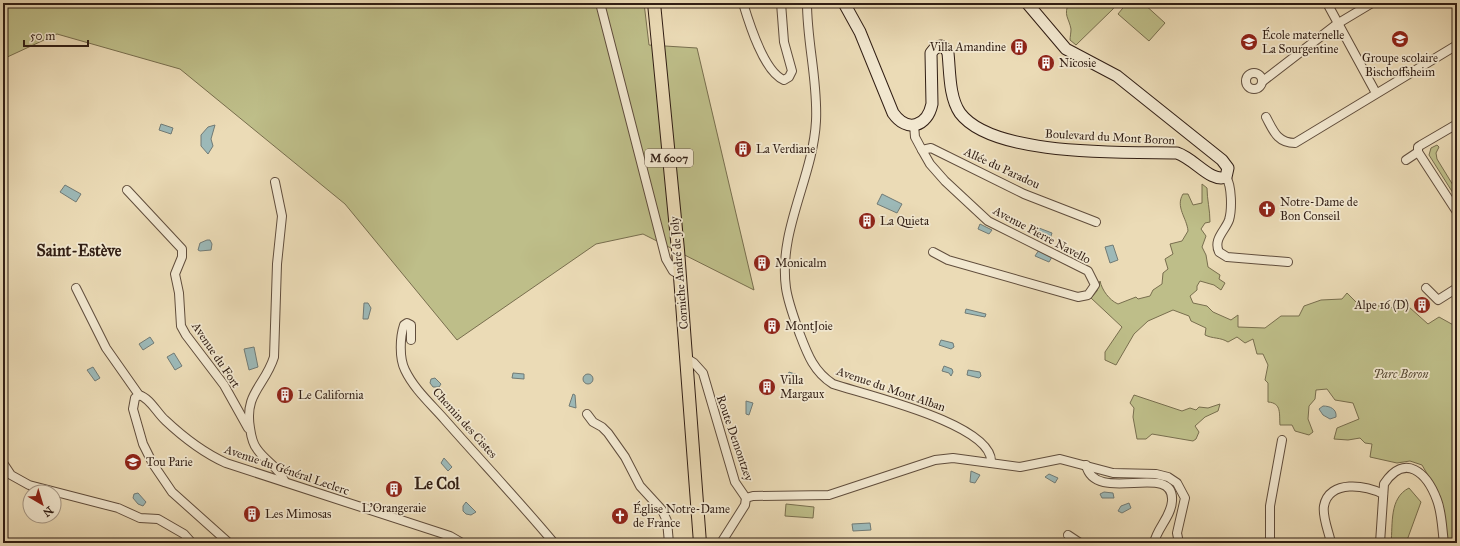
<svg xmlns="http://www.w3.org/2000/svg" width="1460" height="546" viewBox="0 0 1460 546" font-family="'IM FELL Great Primer',serif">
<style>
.green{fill:#bebe89;stroke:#786e4e}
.water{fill:#9cb9b8;stroke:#717b76}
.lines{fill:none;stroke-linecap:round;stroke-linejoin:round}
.street-casing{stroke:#604d3c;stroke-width:10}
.secondary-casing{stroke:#311e14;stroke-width:13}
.primary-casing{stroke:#311e14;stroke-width:14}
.street{stroke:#f2e8d0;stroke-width:8}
.secondary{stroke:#f2e8d0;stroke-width:11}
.primary{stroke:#ebdbb6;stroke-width:12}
.labels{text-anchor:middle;stroke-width:3.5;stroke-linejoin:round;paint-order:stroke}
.shield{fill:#f2e8d0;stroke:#6b5b4c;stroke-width:1}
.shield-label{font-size:11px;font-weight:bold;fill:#311e14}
.poi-label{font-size:12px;fill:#311e14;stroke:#f2e8d0;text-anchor:start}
.street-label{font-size:12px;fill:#311e14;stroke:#f2e8d0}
.park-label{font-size:12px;font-style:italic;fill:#5b4e37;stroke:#f2e8d0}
.district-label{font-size:16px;font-weight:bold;fill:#311e14;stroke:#f2e8d0}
</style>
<rect width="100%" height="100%" fill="#ebdbb6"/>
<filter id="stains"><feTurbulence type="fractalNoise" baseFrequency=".005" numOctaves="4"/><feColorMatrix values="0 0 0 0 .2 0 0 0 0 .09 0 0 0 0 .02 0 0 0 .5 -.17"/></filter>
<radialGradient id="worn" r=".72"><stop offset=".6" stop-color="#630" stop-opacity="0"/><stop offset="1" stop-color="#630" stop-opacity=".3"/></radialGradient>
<g class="green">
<path d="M3 3H644L649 45 697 48 754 290 643 234 596 244 457 340 345 204 180 69 57 34 3 59Z"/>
<path d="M1069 3H1116V4L1113 9 1076 45 1070 40C1070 37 1071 33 1071 29 1069 18 1063 15 1069 3Z"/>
<path d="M1127 3H1143L1165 23 1149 41 1118 14Z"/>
<path d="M1437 145 1439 147 1436 153 1437 159 1456 190 1453 193 1429 155 1431 148Z"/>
<path d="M1202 184 1207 188C1207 199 1210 210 1210 222L1205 223 1201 229 1206 236 1202 247 1206 255 1208 267 1220 275 1219 279 1225 283 1221 290 1214 285 1200 281 1197 286V290L1190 296 1193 303 1207 306 1213 312 1231 320 1238 315V327L1265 328 1281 316H1299L1304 306 1321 300 1342 299 1347 293 1358 304 1380 306 1389 310 1400 299 1428 324 1439 317 1457 327V543H1448L1440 496 1422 465 1410 461 1397 463 1370 457 1372 444 1365 443 1360 438 1348 440 1334 439 1337 428 1359 419 1353 403 1335 400 1327 389 1316 390 1315 399 1309 406 1308 419 1313 432 1309 435 1295 431 1292 425H1280C1279 414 1282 403 1268 402V383L1265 380 1268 365 1263 354H1257L1253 339 1245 343 1237 337 1228 342C1220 337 1213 339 1205 335L1206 328 1191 321 1189 316 1173 310 1148 321 1134 334 1116 365 1105 360V352L1122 327 1091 298 1097 291 1100 281C1102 290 1109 300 1118 304L1136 297 1138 299 1150 296 1153 290 1162 284 1163 273 1168 269 1165 259 1173 254 1170 244 1182 241 1188 231C1187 218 1175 207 1183 194H1188L1193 205 1202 203Z"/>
<path d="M1134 395 1182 411 1190 408 1196 410 1199 407 1208 408 1220 404 1218 411 1205 417 1195 426 1199 432 1196 439 1193 441 1152 434 1146 439H1137L1133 417 1134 408 1130 403Z"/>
<path d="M1409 488 1421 502 1406 543H1391C1393 524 1389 498 1409 488Z"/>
<path d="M786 504 814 507 813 518 785 516Z"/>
</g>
<g class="water">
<path d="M161 124 173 128 171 134 159 130Z"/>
<path d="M215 125 211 139 213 146 208 154 201 146V135L208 127Z"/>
<path d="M65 185 81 194 76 202 60 192Z"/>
<path d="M882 194 902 204 897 213 877 204Z"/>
<path d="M980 224 992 230 989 234 978 229Z"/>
<path d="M1039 228 1052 233 1050 239 1037 234 1035 231Z"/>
<path d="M207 240H210L212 244 211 250 200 251 198 250 200 243Z"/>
<path d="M1113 245 1118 260 1110 263 1105 247Z"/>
<path d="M1039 250 1052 257 1049 262 1035 256Z"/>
<path d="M364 303H368L371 308 368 319H363Z"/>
<path d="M966 309 986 314 985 317 965 313Z"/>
<path d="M150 337 154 343 143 350 139 344Z"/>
<path d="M941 340 953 343 954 347 951 349 939 345Z"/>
<path d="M254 347 258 367 249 370 244 349Z"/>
<path d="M174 353 182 366 175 370 167 357Z"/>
<path d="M944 366 952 369 953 372 951 376 949 373 942 371Z"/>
<path d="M93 367 100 378 95 381 87 370Z"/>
<path d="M968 370 980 372 981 376 979 378 967 375Z"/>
<path d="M789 372 798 375 797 380 787 377Z"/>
<path d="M513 373 524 374V379L512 378Z"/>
<circle cx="588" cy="379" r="5"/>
<path d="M435 378 441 384 439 387H433L430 383 431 379Z"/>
<path d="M573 394 575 395 576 408 569 406Z"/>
<path d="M746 401 753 403 749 415 746 414Z"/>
<path d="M1323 406C1330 406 1337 409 1336 417L1330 419 1323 415 1319 409Z"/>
<path d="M444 458 452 467 448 471 441 463Z"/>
<path d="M971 471 980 475 975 483 970 482Z"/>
<path d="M1049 474 1058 478 1055 483 1045 477Z"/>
<path d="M1104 492 1113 493 1114 498H1102L1100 494Z"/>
<path d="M138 493 146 502 143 506 138 504 133 498 134 494Z"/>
<path d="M466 502 476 512 471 515 466 514 463 511V506Z"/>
<path d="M1129 503 1131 508 1122 513 1118 511 1121 506Z"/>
<path d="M870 523 871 530 853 531 852 524Z"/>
</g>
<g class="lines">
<g class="street-casing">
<g id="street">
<path d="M600 3 666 259 673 271 680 275"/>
<path d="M743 3C749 23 764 72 784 80L789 77 792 71 784 42 781 3"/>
<path d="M807 3C807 43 818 81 816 121 813 178 778 230 786 288 788 302 794 318 799 332 807 353 813 371 833 384 862 394 995 424 991 463"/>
<path d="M1327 3 1376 93"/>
<circle cx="1254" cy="81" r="8"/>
<path d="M1263 81 1337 24 1372 3"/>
<path d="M1266 117C1273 130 1277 143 1295 143L1457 45"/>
<path d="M914 125 915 137 922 150 931 148 1024 194 1096 222"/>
<path d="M922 150 930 164 945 181 988 221 1088 271 1095 285 1088 295 1078 297 948 260 933 252"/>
<path d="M1418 152 1457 212"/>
<path d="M1418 152V147L1421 145 1457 124"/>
<path d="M1406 160 1418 152"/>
<path d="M1226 177C1232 186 1232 210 1229 220 1225 231 1213 239 1219 252L1227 257 1288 262"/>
<path d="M275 182 282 216 277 264 274 357C265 386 244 393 250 428 251 435 252 443 257 449 265 461 280 468 285 482"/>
<path d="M127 190 182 249V257L175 274 179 293 181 326 186 335 224 385 248 428"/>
<path d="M76 288 106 348 139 395"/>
<path d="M1426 288 1438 300 1457 288"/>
<path d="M411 340V325L407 323 404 325C400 337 399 358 405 370 414 389 431 404 445 420 481 461 519 501 554 543"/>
<path d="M686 358 694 363 703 373 735 482 746 498"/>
<path d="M587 414 593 422 602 427 608 433 625 457 640 486 662 510 667 521 669 543"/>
<path d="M3 463 11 475 29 485 118 508 140 518 158 519 184 534 192 543"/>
<path d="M1086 465C1095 506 1175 460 1172 501 1171 517 1157 528 1154 543"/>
<path d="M746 498 753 496 829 495 935 460 953 458 1020 467 1060 459 1113 473 1156 474 1168 477 1177 483 1185 498 1177 533 1179 543"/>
<path d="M1068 535 1080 543"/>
<path d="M229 543 172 492 153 464 143 444 133 409 135 398 139 395C150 398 157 413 165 420 183 437 204 453 226 463L450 536 462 543"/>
<path d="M721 543 745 505 746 498"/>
<path d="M1270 543V506L1282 440"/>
<path d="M1331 543C1329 532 1322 517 1324 506 1329 479 1367 485 1383 494"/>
<path d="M1380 543 1384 484C1405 452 1427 473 1437 500 1442 513 1442 529 1444 543"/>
</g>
</g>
<g class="secondary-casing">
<path id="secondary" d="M844 3 860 32 893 113C907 133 927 127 932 104L931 53 935 48 941 46 946 49 948 53C950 72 949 97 960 113 993 157 1125 152 1177 153 1195 159 1211 183 1226 177L1228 168 1222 160 1117 76 1066 49 1027 3"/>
</g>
<g class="primary-casing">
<path id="primary" d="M654 3 678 250 700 543"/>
</g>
<use href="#street" class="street"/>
<use href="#secondary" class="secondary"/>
<use href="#primary" class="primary"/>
</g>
<defs>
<g id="school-disc" transform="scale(0.9)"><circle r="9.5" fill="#8f2418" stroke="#f2e8d0"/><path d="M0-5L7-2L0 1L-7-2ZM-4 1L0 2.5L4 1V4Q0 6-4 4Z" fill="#fff"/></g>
<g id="building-disc" transform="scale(0.9)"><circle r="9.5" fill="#8f2418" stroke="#f2e8d0"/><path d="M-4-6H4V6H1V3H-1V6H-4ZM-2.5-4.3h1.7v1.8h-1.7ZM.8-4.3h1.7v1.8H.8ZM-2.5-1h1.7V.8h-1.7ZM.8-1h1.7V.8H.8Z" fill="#fff"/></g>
<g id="church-disc" transform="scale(0.9)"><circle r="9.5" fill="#8f2418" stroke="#f2e8d0"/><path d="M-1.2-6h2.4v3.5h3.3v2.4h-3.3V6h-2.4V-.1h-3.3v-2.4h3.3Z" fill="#fff"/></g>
</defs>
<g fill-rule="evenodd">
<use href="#school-disc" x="1400" y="39"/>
<use href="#school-disc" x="1249" y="42"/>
<use href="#building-disc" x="1019" y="47"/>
<use href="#building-disc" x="1046" y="63"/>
<use href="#building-disc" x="743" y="149"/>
<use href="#church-disc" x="1267" y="209"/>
<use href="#building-disc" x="867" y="221"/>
<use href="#building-disc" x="762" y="263"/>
<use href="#building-disc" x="1422" y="305"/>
<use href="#building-disc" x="772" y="326"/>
<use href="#building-disc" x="767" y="387"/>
<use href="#building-disc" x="285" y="395"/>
<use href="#school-disc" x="133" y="462"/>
<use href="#building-disc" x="394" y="489"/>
<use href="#building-disc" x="252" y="514"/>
<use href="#church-disc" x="620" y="516"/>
</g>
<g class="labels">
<rect class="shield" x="645" y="149" width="48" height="18" rx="3"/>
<g class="shield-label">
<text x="669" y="162">M 6007</text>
</g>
<g class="poi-label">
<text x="1262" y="39">École maternelle<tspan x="1262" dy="14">La Sourgentine</tspan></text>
<text x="1006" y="51" text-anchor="end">Villa Amandine</text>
<text x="1400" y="62" text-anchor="middle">Groupe scolaire<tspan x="1400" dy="14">Bischoffsheim</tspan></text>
<text x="1059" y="67">Nicosie</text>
<text x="756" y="153">La Verdiane</text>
<text x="1280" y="206">Notre-Dame de<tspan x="1280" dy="14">Bon Conseil</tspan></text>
<text x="880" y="225">La Quieta</text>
<text x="775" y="267">Monicalm</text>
<text x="1409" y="309" text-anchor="end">Alpe 16 (D)</text>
<text x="785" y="330">MontJoie</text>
<text x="780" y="384">Villa<tspan x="780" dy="14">Margaux</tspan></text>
<text x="298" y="399">Le California</text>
<text x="146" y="466">Tou Parie</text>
<text x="394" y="512" text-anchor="middle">L'Orangeraie</text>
<text x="633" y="513">Église Notre-Dame<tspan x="633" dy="14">de France</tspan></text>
<text x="265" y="518">Les Mimosas</text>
</g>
<g class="street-label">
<text transform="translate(1110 137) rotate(3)" y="4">Boulevard du Mont Boron</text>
<text transform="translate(1002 168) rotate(25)" y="4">Allée du Paradou</text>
<text transform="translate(1042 235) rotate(28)" y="4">Avenue Pierre Navello</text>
<text transform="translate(679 273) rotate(-95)" y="4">Corniche André de Joly</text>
<text transform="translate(216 355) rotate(56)" y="4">Avenue du Fort</text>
<text transform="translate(891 389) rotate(19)" y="4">Avenue du Mont Alban</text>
<text transform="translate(465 423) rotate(48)" y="4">Chemin des Cistes</text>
<text transform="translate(735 438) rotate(71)" y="4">Route Demontzey</text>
<text transform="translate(287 470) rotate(19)" y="4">Avenue du Général Leclerc</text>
</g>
<g class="park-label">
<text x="1401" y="378">Parc Boron</text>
</g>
<g class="district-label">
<text x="79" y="256">Saint-Estève</text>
<text x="437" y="489">Le Col</text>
</g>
</g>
<rect width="1460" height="546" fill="none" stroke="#ebdbb6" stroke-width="16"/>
<rect x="4" y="4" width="1452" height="538" fill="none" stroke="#311e14" stroke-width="2"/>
<rect x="8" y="8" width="1444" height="530" fill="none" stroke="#311e14"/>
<g transform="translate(42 504) rotate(142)"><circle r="19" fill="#f2e8d0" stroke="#a59785"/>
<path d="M0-3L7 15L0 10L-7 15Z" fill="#8f2418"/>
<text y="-6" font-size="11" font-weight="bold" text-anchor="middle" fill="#311e14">N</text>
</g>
<path d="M24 40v6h64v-6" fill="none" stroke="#311e14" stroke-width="2"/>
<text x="30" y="40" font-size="12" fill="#311e14" stroke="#f2e8d0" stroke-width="3" paint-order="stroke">50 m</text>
<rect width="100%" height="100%" filter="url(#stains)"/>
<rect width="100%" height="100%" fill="url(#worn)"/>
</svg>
